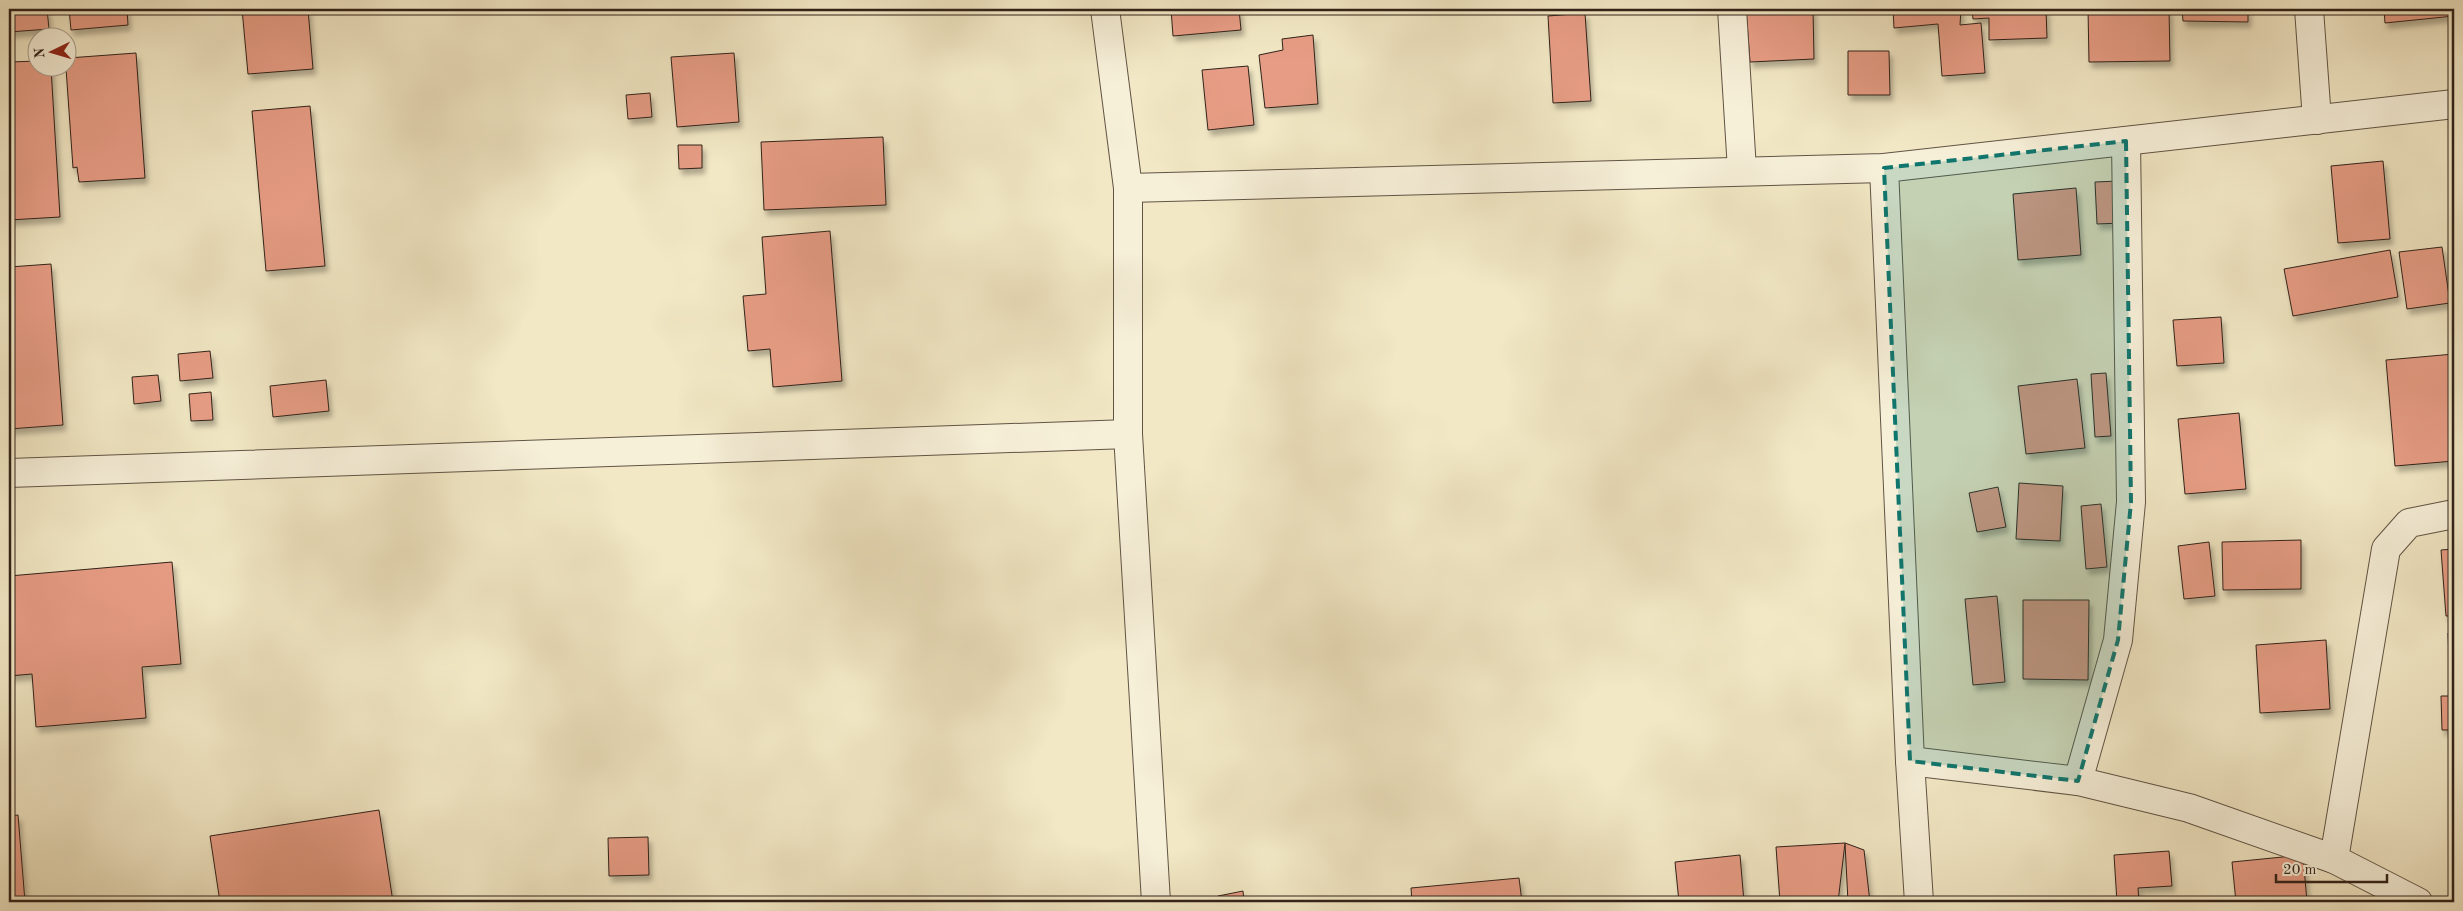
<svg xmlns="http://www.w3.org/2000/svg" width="2463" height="911" viewBox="0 0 2463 911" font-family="'Old Standard TT',serif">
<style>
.building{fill:#e79d85;stroke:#31221a;filter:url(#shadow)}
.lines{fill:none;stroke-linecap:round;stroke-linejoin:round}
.street-casing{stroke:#615445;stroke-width:30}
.street{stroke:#f7f0d9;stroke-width:28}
.marked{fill:#0f766e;fill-opacity:0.2;stroke:#0f766e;stroke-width:4;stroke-dasharray:10 6;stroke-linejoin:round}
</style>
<defs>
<filter id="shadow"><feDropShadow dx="3" dy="5.5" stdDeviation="2.5" flood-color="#0004"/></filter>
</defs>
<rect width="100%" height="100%" fill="#f2e8c5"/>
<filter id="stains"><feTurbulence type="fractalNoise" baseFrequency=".004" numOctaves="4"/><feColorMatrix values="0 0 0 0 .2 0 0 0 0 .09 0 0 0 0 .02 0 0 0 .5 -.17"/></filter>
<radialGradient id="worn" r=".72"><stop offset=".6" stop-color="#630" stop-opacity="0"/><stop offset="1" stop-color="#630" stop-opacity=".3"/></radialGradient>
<g class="building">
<path d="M9 9H47L49 29 9 32Z"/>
<path d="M69 9H127L128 25 71 30Z"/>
<path d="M242 9H308L313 69 248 74Z"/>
<path d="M1171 9H1239L1241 30 1173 36Z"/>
<path d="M1746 9H1813L1814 59 1750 62Z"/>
<path d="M1893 9H1961L1960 25 1981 23 1985 73 1942 76 1938 24 1894 28Z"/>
<path d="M1972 9H2046L2047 38 1989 40V18L1973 19Z"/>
<path d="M2088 9H2169L2170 61 2089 62Z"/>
<path d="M2182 9H2248V22L2183 21Z"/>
<path d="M2384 9H2454V16L2385 23Z"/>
<path d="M1585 13 1591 101 1553 103 1548 16Z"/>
<path d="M1313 35 1318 104 1265 108 1259 55 1283 50 1282 39Z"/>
<path d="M1848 51H1889L1890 95H1848Z"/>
<path d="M136 53 145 178 79 182 77 167 73 168 66 68 68 58Z"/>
<path d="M734 53 739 122 677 127 671 57Z"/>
<path d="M38 61V68H51L60 217 9 220V62Z"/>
<path d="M1248 66 1254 125 1208 130 1202 70Z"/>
<path d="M650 93 652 117 628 119 626 95Z"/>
<path d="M310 106 325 266 266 271 252 111Z"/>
<path d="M883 137 886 205 764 210 761 142Z"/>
<path d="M678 145H702V168L679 169Z"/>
<path d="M2383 161 2390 239 2338 243 2331 166Z"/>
<path d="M2119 181 2121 223 2097 224 2095 182Z"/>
<path d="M2076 188 2081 255 2018 260 2013 194Z"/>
<path d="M830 231 842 381 773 387 770 349 748 351 743 296 766 294 762 237Z"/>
<path d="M2442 247 2450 303 2407 309 2399 252Z"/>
<path d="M2390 250 2398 297 2293 316 2284 269Z"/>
<path d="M51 264 63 425 9 429V267Z"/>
<path d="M2221 317 2224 363 2177 366 2173 320Z"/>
<path d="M210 351 213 378 180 381 178 354Z"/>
<path d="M2454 354V461L2395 466 2386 360Z"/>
<path d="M2106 373 2111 436 2095 437 2091 374Z"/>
<path d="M158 375 161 401 134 404 132 377Z"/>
<path d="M2077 379 2085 448 2026 454 2018 386Z"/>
<path d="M326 380 329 411 273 417 270 386Z"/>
<path d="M211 392 213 420 191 421 189 394Z"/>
<path d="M2239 413 2246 489 2185 494 2178 419Z"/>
<path d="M2019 483 2063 486 2060 541 2016 539Z"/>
<path d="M1998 487 2006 527 1977 532 1969 493Z"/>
<path d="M2101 504 2107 567 2086 569 2081 506Z"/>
<path d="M2301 540V589L2223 590 2222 542Z"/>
<path d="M2209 542 2215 596 2184 599 2178 546Z"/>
<path d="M2454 549V616H2446L2441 550Z"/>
<path d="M172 562 181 664 142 667 146 718 36 727 32 674 9 676V576Z"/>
<path d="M1997 596 2005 682 1973 685 1965 599Z"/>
<path d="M2023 600H2089L2088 680 2023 679Z"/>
<path d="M2448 633H2454V655H2449Z"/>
<path d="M2326 640 2330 709 2260 713 2256 645Z"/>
<path d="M2441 696H2454V730H2442Z"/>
<path d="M379 810 393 902H220L210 836Z"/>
<path d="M18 815 25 902H9V816Z"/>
<path d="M648 837 649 875 609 876 608 838Z"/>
<path d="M1845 843 1864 850 1870 902H1848Z"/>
<path d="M1845 843 1838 902H1780L1776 847Z"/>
<path d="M2169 851 2172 886 2138 888 2139 902H2117L2114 855Z"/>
<path d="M1740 855 1744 902H1679L1675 862Z"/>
<path d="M2303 855 2307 902H2236L2232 862Z"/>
<path d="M1519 878 1522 902H1412L1411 888Z"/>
<path d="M1243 891 1244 902H1219L1218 896Z"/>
<path d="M2341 899V902H2309Z"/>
</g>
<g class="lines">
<g class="street-casing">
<g id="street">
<path d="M1105 9 1128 188V434L1156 902"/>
<path d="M1732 9 1742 170"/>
<path d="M2309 9 2317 120"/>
<path d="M1884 168 1910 761 1919 902"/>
<path d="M1128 188 1884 168 2454 104"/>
<path d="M9 473 1128 434"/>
<path d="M1910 761 2078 781 2189 808 2334 859 2418 902"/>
<path d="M2078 781 2118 640 2131 502 2126 141"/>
<path d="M2334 859 2386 549 2409 523 2454 514"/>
</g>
</g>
<use href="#street" class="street"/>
</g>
<path class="marked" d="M2126 141 2131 502 2118 640 2078 781 1910 761 1884 168Z"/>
<rect width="2463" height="911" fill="none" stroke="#f2e8c5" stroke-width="30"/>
<rect x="10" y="10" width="2443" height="891" fill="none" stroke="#31221a" stroke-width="2.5"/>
<rect x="15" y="15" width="2433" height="881" fill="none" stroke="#31221a"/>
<g transform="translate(52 52) rotate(265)"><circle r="24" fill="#f7f0d9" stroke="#a89e8d"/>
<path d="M0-4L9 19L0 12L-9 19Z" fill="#8f2418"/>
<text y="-8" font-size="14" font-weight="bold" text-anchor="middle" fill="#31221a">N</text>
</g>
<path d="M2276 874v8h111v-8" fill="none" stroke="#31221a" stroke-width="2.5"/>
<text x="2283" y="874" font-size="15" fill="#31221a" stroke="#f7f0d9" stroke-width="4" paint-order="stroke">20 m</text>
<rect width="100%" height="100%" filter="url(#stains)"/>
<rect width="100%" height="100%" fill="url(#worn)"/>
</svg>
